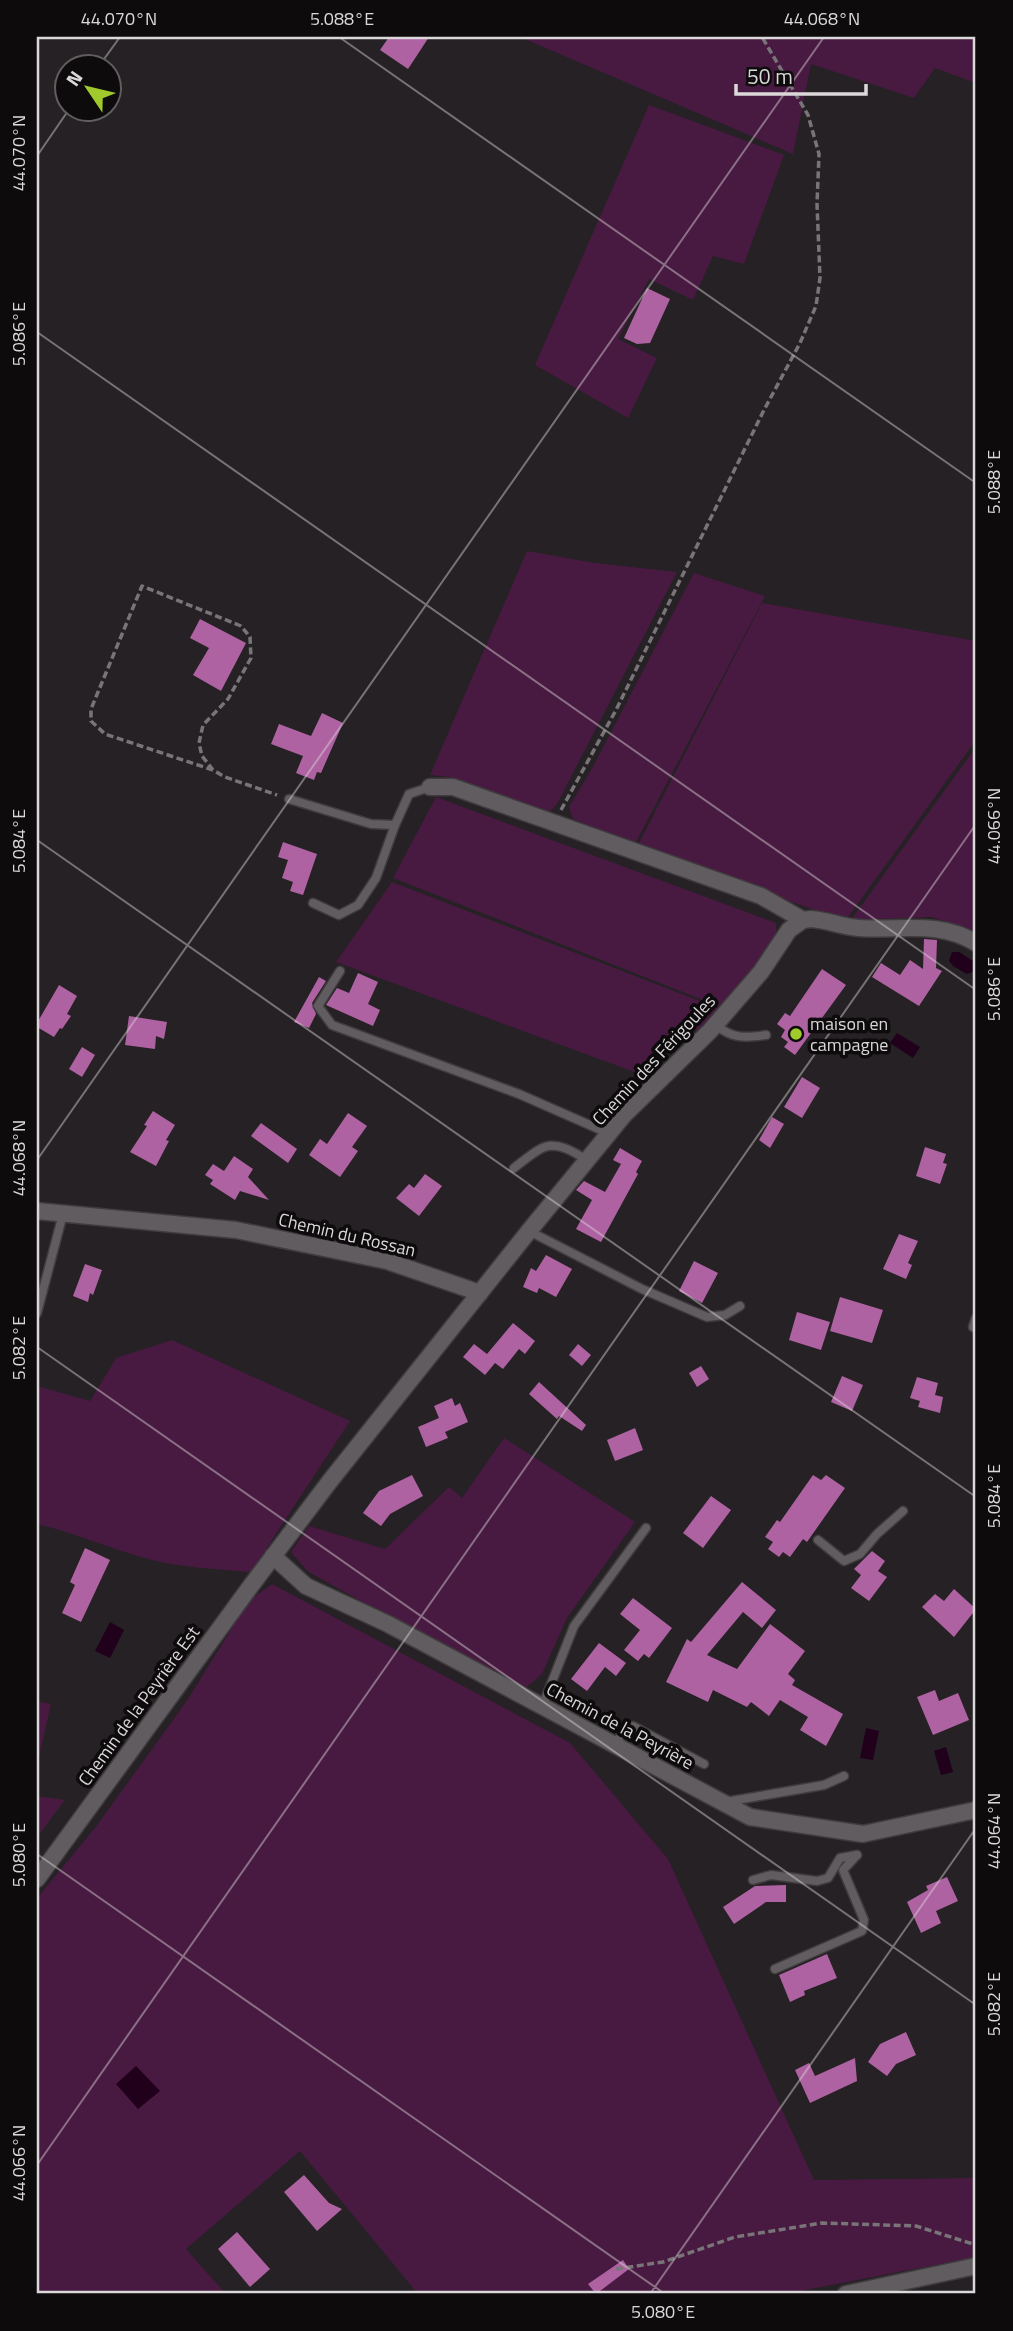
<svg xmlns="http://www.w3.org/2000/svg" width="1013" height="2331" viewBox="0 0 1013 2331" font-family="'Titillium Web',sans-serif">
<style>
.green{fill:#481a41}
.water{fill:#21001c}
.building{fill:#af62a2}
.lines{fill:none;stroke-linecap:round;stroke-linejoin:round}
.lane-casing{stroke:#3f3b3e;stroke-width:11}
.street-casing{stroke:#3f3b3e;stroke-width:19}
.path{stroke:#787477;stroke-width:3.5;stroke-dasharray:7 3.5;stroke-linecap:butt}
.lane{stroke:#605c5f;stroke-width:8}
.street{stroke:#605c5f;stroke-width:16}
.ticks{fill:none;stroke:#dbd8da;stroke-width:2;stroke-opacity:0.45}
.poi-dot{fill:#a0c92b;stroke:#0d0b0c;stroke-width:2.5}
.labels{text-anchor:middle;stroke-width:7;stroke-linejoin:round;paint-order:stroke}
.poi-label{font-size:18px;fill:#dbd8da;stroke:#0d0b0c;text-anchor:start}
.street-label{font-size:18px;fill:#dbd8da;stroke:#0d0b0c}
.neatline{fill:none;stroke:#dbd8da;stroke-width:2.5}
.ticks-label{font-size:18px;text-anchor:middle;fill:#dbd8da}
</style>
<rect width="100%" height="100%" fill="#252124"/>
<g class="green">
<path d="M520 37H976V77L973 82 935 68 914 98 811 64 793 154Z"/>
<path d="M649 105 784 155 744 264 713 256 693 300 649 279 618 339 657 358 628 418 535 365Z"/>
<path d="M527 551 595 563 677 572 557 804 549 812 449 777 430 775Z"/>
<path d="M694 573 765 596 635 844 573 819 569 807 594 765Z"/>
<path d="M762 603 976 641V740L846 920 788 901 638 845Z"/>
<path d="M976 747V932L932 917 851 920Z"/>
<path d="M436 797 776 923V939L721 1007 393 878Z"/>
<path d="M392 882 718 1008 698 1030 666 1037 648 1077 336 962Z"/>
<path d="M172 1340 350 1421 251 1572C218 1569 184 1568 152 1560 113 1550 76 1533 37 1524V1386L90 1401 116 1358Z"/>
<path d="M504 1438 635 1522 567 1618 542 1674 522 1691 307 1571 291 1552 309 1526 385 1549 449 1487 462 1498Z"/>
<path d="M272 1584 570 1743 668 1859 814 2180 976 2178V2257L785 2294H418L300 2151 186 2249 226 2294H37V1898L95 1828 186 1702 249 1601Z"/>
<path d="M37 1701 51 1704 37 1766Z"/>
<path d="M37 1796 65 1800 37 1837Z"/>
</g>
<g class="water">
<path d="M952 952H959L973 961 975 971 967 974 953 966 949 961Z"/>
<path d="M897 1033 920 1047 913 1058 890 1043Z"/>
<path d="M110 1622 124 1630 110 1658 95 1651Z"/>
<path d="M866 1728 879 1731 873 1760 860 1758Z"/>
<path d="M946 1747 953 1772 941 1775 934 1751Z"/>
<path d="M136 2066 160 2091 138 2109 116 2084Z"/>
</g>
<g class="building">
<path d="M389 37H429L408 69 380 50Z"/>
<path d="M647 288 670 299 650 343 637 344 624 338Z"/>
<path d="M200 619 246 643 221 691 193 675 209 648 190 638Z"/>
<path d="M322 713 343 723 321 773 317 772 314 780 296 773 303 756 271 744 279 724 311 736Z"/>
<path d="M283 842 317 854 303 895 290 891 293 882 282 878 288 860 278 857Z"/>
<path d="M924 939 937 940 936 968 942 971 919 1006 872 977 881 963 900 975 910 960 923 969Z"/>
<path d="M822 969 846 985 795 1055 784 1047 788 1042 781 1037 785 1030 777 1024 785 1013 790 1016Z"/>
<path d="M358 973 378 982 368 1004 380 1010 373 1026 326 1005 337 988 349 993Z"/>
<path d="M319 977 326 981 312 1003 316 1014 309 1028 294 1022Z"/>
<path d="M59 985 77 996 67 1014 71 1016 62 1029 60 1028 54 1037 37 1027V1023Z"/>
<path d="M129 1016 167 1022 164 1039 156 1036 155 1049 125 1045Z"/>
<path d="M82 1047 95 1055 82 1077 69 1069Z"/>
<path d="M802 1077 820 1088 802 1118 784 1107Z"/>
<path d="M153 1111 175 1125 166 1140 169 1141 156 1166 130 1152 147 1126 144 1125Z"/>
<path d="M348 1113 367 1126 352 1147 358 1151 340 1177 309 1155 320 1139 327 1144Z"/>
<path d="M772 1117 784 1124 770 1148 759 1140Z"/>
<path d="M261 1123 297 1149 288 1163 251 1136Z"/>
<path d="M925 1147 946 1154 943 1163 947 1164 940 1184 916 1176Z"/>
<path d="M620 1148 642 1161 636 1172 638 1174 601 1242 576 1229 592 1200 576 1190 584 1181 605 1192 621 1164 613 1160Z"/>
<path d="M234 1156 253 1169 248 1177 269 1200 240 1191 235 1200 210 1184 213 1180 205 1175 213 1164 224 1171Z"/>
<path d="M425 1174 442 1186 419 1216 396 1198 409 1184 414 1188Z"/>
<path d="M899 1234 918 1241 908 1263 912 1265 906 1279 883 1269Z"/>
<path d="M546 1255 572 1269 556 1297 539 1288 537 1293 523 1287 531 1268 536 1271Z"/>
<path d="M694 1261 718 1273 702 1303 679 1291Z"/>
<path d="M85 1264 102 1270 93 1295 90 1293 88 1302 73 1296Z"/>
<path d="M840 1297 883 1310 872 1343 830 1331Z"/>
<path d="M797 1312 830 1322 821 1350 789 1340Z"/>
<path d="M513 1323 535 1341 525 1354 519 1349 503 1369 495 1363 485 1375 463 1357 474 1344 487 1354Z"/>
<path d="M578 1344 591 1355 582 1366 569 1355Z"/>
<path d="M701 1366 709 1379 697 1387 689 1373Z"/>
<path d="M842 1376 863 1385 852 1411 831 1402Z"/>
<path d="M917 1377 938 1383 935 1395 943 1397 940 1413 918 1407 920 1401 910 1398Z"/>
<path d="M539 1382 586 1425 582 1431 559 1416 557 1419 529 1394Z"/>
<path d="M452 1398 455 1406 460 1403 468 1422 445 1432 448 1438 426 1447 418 1427 439 1418 434 1406Z"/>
<path d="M635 1428 643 1450 615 1461 607 1440Z"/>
<path d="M412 1475 423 1496 390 1514 381 1526 363 1513 379 1491Z"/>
<path d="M813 1475 821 1480 826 1475 845 1488 807 1542 803 1539 790 1557 783 1552 779 1557 768 1549 773 1542 765 1537 777 1520 780 1522Z"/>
<path d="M711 1496 731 1510 703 1548 683 1533Z"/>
<path d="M85 1548 110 1560 81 1622 62 1613 75 1585 70 1582Z"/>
<path d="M872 1551 885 1561 878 1571 887 1577 869 1601 851 1588 861 1575 854 1569Z"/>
<path d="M742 1582 776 1610 762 1628 743 1612 707 1655 737 1669 770 1624 805 1651 788 1674 795 1680 792 1685 843 1714 826 1746 800 1730 808 1717 780 1700 769 1716 751 1702 747 1707 713 1690 708 1702 666 1682 687 1639 691 1642Z"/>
<path d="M954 1589 976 1609 954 1637 922 1607 935 1594 944 1601Z"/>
<path d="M633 1598 672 1628 649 1658 644 1654 638 1661 624 1650 640 1630 620 1614Z"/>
<path d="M599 1643 626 1663 616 1676 605 1667 587 1691 571 1679Z"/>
<path d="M935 1690 939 1701 958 1693 969 1720 933 1735 917 1697Z"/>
<path d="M947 1877 958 1901 936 1911 941 1923 921 1933 907 1902 928 1890 926 1886Z"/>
<path d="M786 1885V1902H766L734 1924 723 1907 755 1886Z"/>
<path d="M827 1954 837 1978 804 1991 805 1995 790 2002 779 1975Z"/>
<path d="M906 2032 916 2055 896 2064 887 2076 868 2062 880 2044Z"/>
<path d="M855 2058 857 2081 810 2103 795 2070 809 2063 815 2076Z"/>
<path d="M304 2175 329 2203 342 2209 317 2231 284 2192Z"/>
<path d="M237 2232 270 2269 250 2287 218 2249Z"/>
<path d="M623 2260 629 2269 596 2294 588 2284Z"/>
</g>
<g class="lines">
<g class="lane-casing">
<g id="lane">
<path d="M289 799 371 824 395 825 409 794 430 787"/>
<path d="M313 903 339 915 358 905 376 878 395 825"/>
<path d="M340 971 318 1006 332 1025 519 1094 610 1134"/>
<path d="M716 1025C732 1039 746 1038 766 1035"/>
<path d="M514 1168C546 1143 550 1137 587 1160"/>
<path d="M529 1231 642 1289 707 1317 725 1315 740 1306"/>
<path d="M37 1313 63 1214"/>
<path d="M973 1327 976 1318"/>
<path d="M818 1540 844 1561 860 1554 877 1534 903 1511"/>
<path d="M542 1707 574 1626 646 1528"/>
<path d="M612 1744 633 1726 704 1764"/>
<path d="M725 1802 824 1785 844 1776"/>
<path d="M753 1880 771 1875 817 1881 828 1878 840 1858 857 1855"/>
<path d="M775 1969 862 1931 864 1920 843 1870 857 1855"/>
</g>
</g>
<g class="street-casing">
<g id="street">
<path d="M430 787H453L761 896 803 920"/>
<path d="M37 1211 236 1230 387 1261 480 1293"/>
<path d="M273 1556 306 1586 388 1624 750 1817 863 1834 976 1810"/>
<path d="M37 1879 250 1587 330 1481 529 1231 624 1115 710 1031 761 972 789 930 803 920 811 919C827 920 843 927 859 928 900 931 939 920 976 943"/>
<path d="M846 2294 976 2266"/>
</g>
</g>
<g class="path">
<path d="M213 770 105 734 91 721V709L142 586 241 626 250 637 251 658 228 699 203 725 199 743 202 756 213 770 225 777 277 795"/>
<path d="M561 810 616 710 764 410 800 343 816 306 820 278 817 204 819 154 808 115 762 37"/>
<path d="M616 2269 663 2262 735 2237 822 2223 916 2226 976 2245"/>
</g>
<use href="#lane" class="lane"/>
<use href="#street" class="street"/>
</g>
<path class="ticks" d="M339 37 976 483M99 66 120 37M37 156 70 108M37 332 976 990M37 840 976 1497M37 1160 824 37M37 1347 976 2005M37 1854 665 2294M37 2165 976 824M650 2294 976 1828"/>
<circle class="poi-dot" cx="796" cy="1034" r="7"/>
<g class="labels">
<g class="poi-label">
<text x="810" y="1030">maison en<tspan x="810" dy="21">campagne</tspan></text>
</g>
<g class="street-label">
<text transform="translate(654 1060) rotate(-47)" y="6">Chemin des Férigoules</text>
<text transform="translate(347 1235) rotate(13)" y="6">Chemin du Rossan</text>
<text transform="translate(139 1706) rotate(-54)" y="6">Chemin de la Peyrière Est</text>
<text transform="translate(620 1726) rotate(28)" y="6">Chemin de la Peyrière</text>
</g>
</g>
<rect width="1013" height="2331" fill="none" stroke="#0d0b0c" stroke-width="77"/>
<g transform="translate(88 88) rotate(305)"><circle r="33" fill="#0d0b0c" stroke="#5f5d5e" stroke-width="2"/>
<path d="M0-5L12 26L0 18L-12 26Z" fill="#a0c92b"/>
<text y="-10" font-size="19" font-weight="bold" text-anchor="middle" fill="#dbd8da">N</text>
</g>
<path d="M736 84v10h130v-10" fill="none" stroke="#dbd8da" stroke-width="3.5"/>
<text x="747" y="84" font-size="21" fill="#dbd8da" stroke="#0d0b0c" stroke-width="5" paint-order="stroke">50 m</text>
<rect x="38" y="38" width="936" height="2254" class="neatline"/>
<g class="ticks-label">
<text x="119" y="25">44.070°N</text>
<text x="342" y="25">5.088°E</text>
<text x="822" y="25">44.068°N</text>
<text transform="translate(19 153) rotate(-90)" y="6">44.070°N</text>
<text transform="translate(19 334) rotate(-90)" y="6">5.086°E</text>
<text transform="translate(994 482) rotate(-90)" y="6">5.088°E</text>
<text transform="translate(994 826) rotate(-90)" y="6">44.066°N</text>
<text transform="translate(19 841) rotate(-90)" y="6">5.084°E</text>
<text transform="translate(994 989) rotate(-90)" y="6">5.086°E</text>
<text transform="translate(19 1158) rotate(-90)" y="6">44.068°N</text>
<text transform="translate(19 1348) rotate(-90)" y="6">5.082°E</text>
<text transform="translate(994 1496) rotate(-90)" y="6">5.084°E</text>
<text transform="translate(994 1831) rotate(-90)" y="6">44.064°N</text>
<text transform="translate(19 1855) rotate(-90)" y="6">5.080°E</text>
<text transform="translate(994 2004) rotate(-90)" y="6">5.082°E</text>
<text transform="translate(19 2163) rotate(-90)" y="6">44.066°N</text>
<text x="663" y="2318">5.080°E</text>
</g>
</svg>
